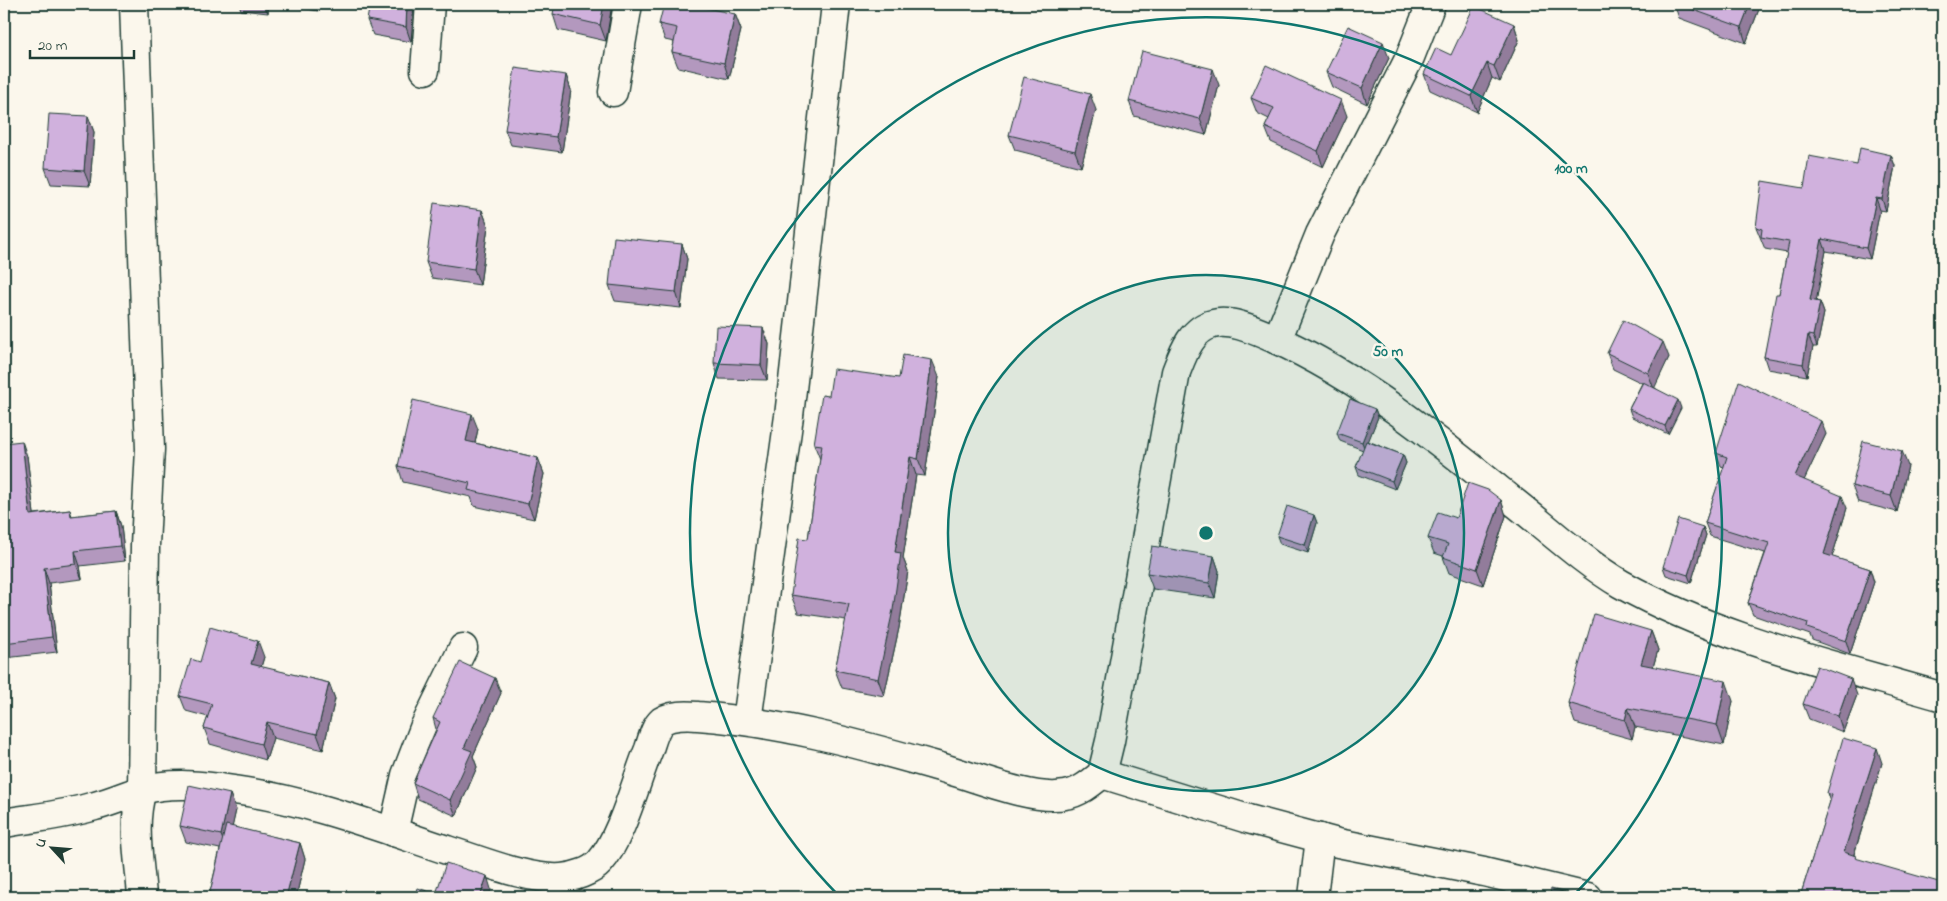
<svg xmlns="http://www.w3.org/2000/svg" width="1947" height="901" viewBox="0 0 1947 901" font-family="'Indie Flower',sans-serif">
<style>
.lines{fill:none;stroke-linecap:round;stroke-linejoin:round}
.street-casing{stroke:#1f3d34;stroke-width:31}
.street{stroke:#fbf7ec;stroke-width:28}
.wall{fill:#b398be;stroke:#1f3d34}
.shaded-wall{fill:#927c9b;stroke:#1f3d34}
.building{fill:#d0b1dd;stroke:#1f3d34}
.ring{fill:none;stroke:#0f766e;stroke-width:2.5}
.centre{fill:#0f766e;stroke:#fbf7ec;stroke-width:2.5}
.ring-label{font-size:15px;text-anchor:middle;font-weight:bold;fill:#0f766e;stroke:#fbf7ec;stroke-width:5;stroke-linejoin:round;paint-order:stroke}
</style>
<rect width="100%" height="100%" fill="#fbf7ec"/>
<filter id="ink" filterUnits="userSpaceOnUse"><feTurbulence type="fractalNoise" baseFrequency=".02" numOctaves="2"/><feDisplacementMap in="SourceGraphic" scale="10" xChannelSelector="R" yChannelSelector="G"/><feConvolveMatrix kernelMatrix="1 2 1 2 8 2 1 2 1" color-interpolation-filters="sRGB"/></filter>
<g filter="url(#ink)">
<g class="lines">
<g class="street-casing">
<g id="street">
<path d="M134 4 150 449 145 545 142 790C131 825 140 862 142 897"/>
<path d="M425 70 430 4"/>
<path d="M613 92 628 4"/>
<path d="M1277 340 1320 234 1410 57 1431 4"/>
<path d="M747 721 789 416 836 4"/>
<path d="M1102 774 1248 819 1338 843 1484 872 1588 897"/>
<path d="M4 823C34 818 65 815 95 806 111 802 126 795 142 790 171 782 203 785 234 790 307 800 378 827 447 850 480 860 527 880 561 878 574 877 591 872 600 862 622 837 636 780 649 749 652 740 655 727 662 721 671 715 688 715 698 716 779 722 855 743 933 765 967 774 1032 802 1065 795 1079 793 1091 783 1102 774L1110 741 1176 372C1183 354 1191 329 1213 324 1232 319 1256 331 1273 338 1362 378 1439 441 1514 502 1547 528 1585 563 1621 584 1721 640 1835 665 1943 697"/>
<path d="M393 832 406 775 424 728 463 648"/>
<path d="M1313 897 1320 838"/>
</g>
</g>
<use href="#street" class="street"/>
</g>
<g class="wall">
<path d="M239 4H269L268 13 241 10Z"/>
<path d="M279 4H319L318 11Z"/>
<path d="M414 4 411 42 373 35 367 20Z"/>
<path d="M527 4H553L552 9Z"/>
<path d="M612 4 606 41 558 30 553 14Z"/>
<path d="M1593 4H1606L1605 8Z"/>
<path d="M1674 4H1761L1746 43 1679 18Z"/>
<path d="M735 14 741 30 729 79 678 67 672 52 674 42 665 40 659 24Z"/>
<path d="M1514 24 1519 40 1500 82 1492 78 1477 112 1430 90 1424 74 1451 55Z"/>
<path d="M1389 58 1367 104 1332 87 1326 72Z"/>
<path d="M566 75 571 90 562 152 511 145 505 130Z"/>
<path d="M1219 85 1206 135 1134 116 1129 101Z"/>
<path d="M1251 98 1347 116 1323 167 1271 142 1265 127 1269 119 1257 113Z"/>
<path d="M1096 110 1081 167 1015 150 1009 135Z"/>
<path d="M88 116 94 132 90 186 51 184 45 168Z"/>
<path d="M1891 155 1895 166 1886 211 1880 210 1870 259 1826 251 1816 301 1820 302 1824 313 1817 347H1813L1807 376 1768 369 1764 357 1779 294 1787 253 1765 249 1756 227 1804 188 1857 165Z"/>
<path d="M482 210 488 226 480 285 432 278 426 262Z"/>
<path d="M682 244 687 259 681 308 615 301 609 285Z"/>
<path d="M763 328 769 344 767 380 719 379 714 363Z"/>
<path d="M1607 353 1669 357 1654 387 1681 408 1668 434 1632 417 1629 409 1642 383 1613 369Z"/>
<path d="M939 377 925 476 916 475 903 558 908 571 899 628 884 696 842 688 835 670 846 620 798 613 791 595 808 539 820 459 814 444 829 396Z"/>
<path d="M1375 409 1378 417 1368 441 1403 455 1406 463 1395 489 1359 475 1356 467 1363 450 1340 441 1337 433Z"/>
<path d="M478 429 475 443 538 458 544 474 534 519 474 506 471 497 403 482 398 466Z"/>
<path d="M1826 434 1804 480 1847 508 1832 557 1870 569 1874 582 1850 654 1812 640 1810 635 1753 615 1748 603 1765 553 1710 536 1705 523 1724 467 1721 466 1716 453Z"/>
<path d="M27 456 34 514 70 510 72 516 116 511 121 526 125 561 80 566 82 579 49 583 57 652 5 658 4 653V604Z"/>
<path d="M1908 466 1897 512 1858 502 1852 486Z"/>
<path d="M1501 500 1506 516 1483 585 1449 573 1443 557V556L1434 553 1428 538 1456 518Z"/>
<path d="M1314 515 1317 523 1308 553 1280 544 1277 536Z"/>
<path d="M1703 527 1706 535 1691 583 1666 575 1663 567Z"/>
<path d="M1214 556 1219 571 1215 598 1153 589 1147 573Z"/>
<path d="M1651 631 1658 650 1653 667 1733 701 1724 745 1635 727 1632 739 1575 723 1568 703Z"/>
<path d="M264 657 261 667 329 683 335 699 323 750 273 738 266 760 210 744 204 728 208 717 186 711 180 696 200 662Z"/>
<path d="M501 693 473 756 477 767 456 816 418 799 413 783 436 729 433 718Z"/>
<path d="M1857 695 1843 732 1809 719 1803 704Z"/>
<path d="M1882 763 1854 855 1857 859 1800 897 1830 802 1827 793Z"/>
<path d="M230 794 236 810 232 827 300 843 305 859 296 897H212L210 892 220 849 186 842 180 826Z"/>
</g>
<g class="shaded-wall">
<path d="M264 4H269L268 13Z"/>
<path d="M315 4H319L318 11Z"/>
<path d="M407 4H414L411 42 406 27Z"/>
<path d="M550 4H553L552 9Z"/>
<path d="M604 4H612L606 41 600 25Z"/>
<path d="M1750 4H1761L1746 43 1741 27Z"/>
<path d="M735 14 741 30 729 79 724 63Z"/>
<path d="M1514 24 1519 40 1500 82 1494 66Z"/>
<path d="M1383 42 1389 58 1367 104 1362 88Z"/>
<path d="M1487 63 1492 78 1477 112 1471 96Z"/>
<path d="M1213 69 1219 85 1206 135 1200 119Z"/>
<path d="M566 75 571 90 562 152 556 137Z"/>
<path d="M1090 94 1096 110 1081 167 1075 151Z"/>
<path d="M1341 100 1347 116 1323 167 1318 151Z"/>
<path d="M88 116 94 132 90 186 84 171Z"/>
<path d="M1891 155 1895 166 1886 211 1882 199Z"/>
<path d="M1876 198 1880 210 1870 259 1866 248Z"/>
<path d="M482 210 488 226 480 285 474 269Z"/>
<path d="M1822 239 1826 251 1814 312 1810 300Z"/>
<path d="M682 244 687 259 681 308 676 292Z"/>
<path d="M1820 302 1824 313 1817 347 1813 336Z"/>
<path d="M763 328 769 344 767 380 761 365Z"/>
<path d="M1808 335 1813 347 1807 376 1803 364Z"/>
<path d="M1663 342 1669 357 1654 389 1648 373Z"/>
<path d="M932 360 939 377 925 476 918 459Z"/>
<path d="M1678 400 1681 408 1668 434 1665 426Z"/>
<path d="M1375 409 1378 417 1365 450 1362 442Z"/>
<path d="M472 414 478 429 472 457 466 441Z"/>
<path d="M1821 421 1826 434 1800 489 1795 476Z"/>
<path d="M22 441 27 456 36 530 30 515Z"/>
<path d="M1902 451 1908 466 1897 512 1891 496Z"/>
<path d="M1403 455 1406 463 1395 489 1392 481Z"/>
<path d="M910 457 916 475 903 558 908 571 899 628 884 696 878 679 895 552Z"/>
<path d="M538 458 544 474 534 519 528 504Z"/>
<path d="M1842 496 1847 508 1829 567 1824 554Z"/>
<path d="M1501 500 1506 516 1483 585 1477 569Z"/>
<path d="M116 511 121 526 125 561 120 546Z"/>
<path d="M1314 515 1317 523 1308 553 1305 545Z"/>
<path d="M1703 527 1706 535 1691 583 1688 575Z"/>
<path d="M75 551 80 566 82 579 76 564Z"/>
<path d="M1214 556 1219 571 1215 598 1209 583Z"/>
<path d="M44 568 49 583 57 652 52 637Z"/>
<path d="M1870 569 1874 582 1850 654 1846 641Z"/>
<path d="M1651 631 1658 650 1648 684 1641 664Z"/>
<path d="M258 641 264 657 257 680 251 664Z"/>
<path d="M495 678 501 693 473 756 477 767 456 816 450 800 464 748Z"/>
<path d="M1851 679 1857 695 1843 732 1838 716Z"/>
<path d="M1726 681 1733 701 1724 745 1717 725Z"/>
<path d="M329 683 335 699 323 750 317 734Z"/>
<path d="M1628 708 1635 727 1632 739 1625 720Z"/>
<path d="M267 722 273 738 266 760 261 744Z"/>
<path d="M1877 748 1882 763 1850 867 1844 852Z"/>
<path d="M230 794 236 810 227 851 221 835Z"/>
<path d="M300 843 305 859 296 897H286Z"/>
<path d="M487 876 491 889 489 897H480Z"/>
<path d="M1942 883 1943 887V897H1938Z"/>
</g>
<g class="building">
<path d="M370 4H407L406 27 367 20Z"/>
<path d="M555 4H604L600 25 553 14Z"/>
<path d="M664 4H688L735 14 724 63 672 52 677 28 659 24Z"/>
<path d="M1677 4H1750L1741 27Z"/>
<path d="M1474 6 1514 24 1494 66 1487 63 1471 96 1424 74 1436 48 1451 55Z"/>
<path d="M1348 26 1383 42 1362 88 1326 72Z"/>
<path d="M1142 51 1213 69 1200 119 1129 101Z"/>
<path d="M1266 65 1341 100 1318 151 1265 127 1274 108 1251 98Z"/>
<path d="M515 68 566 75 556 137 505 130Z"/>
<path d="M1024 77 1090 94 1075 151 1009 135Z"/>
<path d="M49 114 88 116 84 171 45 168Z"/>
<path d="M1860 148 1891 155 1882 199 1876 198 1866 248 1822 239 1810 300 1820 302 1813 336 1808 335 1803 364 1764 357 1776 294H1779L1789 242 1761 237 1762 229 1756 227 1762 181 1804 188 1809 156 1857 165Z"/>
<path d="M434 203 482 210 474 269 426 262Z"/>
<path d="M614 237 682 244 676 292 609 285Z"/>
<path d="M1623 320 1663 342 1648 373 1607 353Z"/>
<path d="M716 326 763 328 761 365 714 363Z"/>
<path d="M903 355 932 360 918 459 910 457 895 552 901 553 893 610 878 679 835 670 849 604 791 595 799 538 808 539 822 445 814 444 822 395 829 396 833 369 899 378Z"/>
<path d="M1739 381 1821 421 1795 476 1842 496 1824 554 1870 569 1846 641 1807 628 1808 623 1748 603 1769 543 1705 523 1727 457 1716 453Z"/>
<path d="M1643 382 1678 400 1665 426 1629 409Z"/>
<path d="M1350 399 1375 409 1362 442 1337 433Z"/>
<path d="M413 400 472 414 466 441 538 458 528 504 468 490 470 483 398 466Z"/>
<path d="M22 441 30 515 70 510 71 516 116 511 120 546 75 551 76 564 44 568 52 637 4 643V443Z"/>
<path d="M1366 441 1403 455 1392 481 1356 467Z"/>
<path d="M1863 441 1902 451 1891 496 1852 486Z"/>
<path d="M1468 483 1488 490 1501 500 1477 569 1443 557 1448 544 1428 538 1438 512 1456 518Z"/>
<path d="M1287 506 1314 515 1305 545 1277 536Z"/>
<path d="M1678 519 1703 527 1688 575 1663 567Z"/>
<path d="M1152 546 1214 556 1209 583 1147 573Z"/>
<path d="M1594 614 1651 631 1641 664 1726 681 1717 725 1628 708 1625 720 1568 703Z"/>
<path d="M210 627 258 641 251 664 329 683 317 734 267 722 261 744 204 728 212 704 180 696 191 659 200 662Z"/>
<path d="M460 662 495 678 464 748 472 751 450 800 413 783 440 722 433 718Z"/>
<path d="M1817 666 1851 679 1838 716 1803 704Z"/>
<path d="M1843 738 1877 748 1844 852 1856 856 1855 858 1942 883 1938 897H1800L1832 795 1827 793Z"/>
<path d="M189 785 230 794 221 835 180 826Z"/>
<path d="M226 825 300 843 286 897H233L210 892Z"/>
<path d="M446 863 487 876 480 897H415L418 888 436 894Z"/>
<path d="M1551 889 1583 897H1549Z"/>
</g>
</g>
<circle cx="1206" cy="533" r="258" fill="#0f766e" fill-opacity=".12"/>
<g class="ring">
<circle cx="1206" cy="533" r="258"/>
<path d="M838 895A516 516 0 1 1 1574 895"/>
</g>
<circle cx="1206" cy="533" r="8" class="centre"/>
<g class="ring-label">
<text x="1571" y="173">100 m</text>
<text x="1388" y="356">50 m</text>
</g>
<rect width="1947" height="901" fill="none" stroke="#fbf7ec" stroke-width="20"/>
<rect x="10" y="10" width="1927" height="881" fill="none" stroke="#1f3d34" stroke-width="2" filter="url(#ink)"/>
<g transform="translate(52 848) rotate(296)" stroke="#fbf7ec" stroke-width="4" paint-order="stroke">
<path d="M0-4L9 19L0 12L-9 19Z" fill="#1f3d34"/>
<text y="-8" font-size="14" font-weight="bold" text-anchor="middle" fill="#1f3d34">U</text>
</g>
<path d="M30 50v8h104v-8" fill="none" stroke="#1f3d34" stroke-width="2.5"/>
<text x="38" y="50" font-size="15" fill="#1f3d34" stroke="#fbf7ec" stroke-width="4" paint-order="stroke">20 m</text>
</svg>
